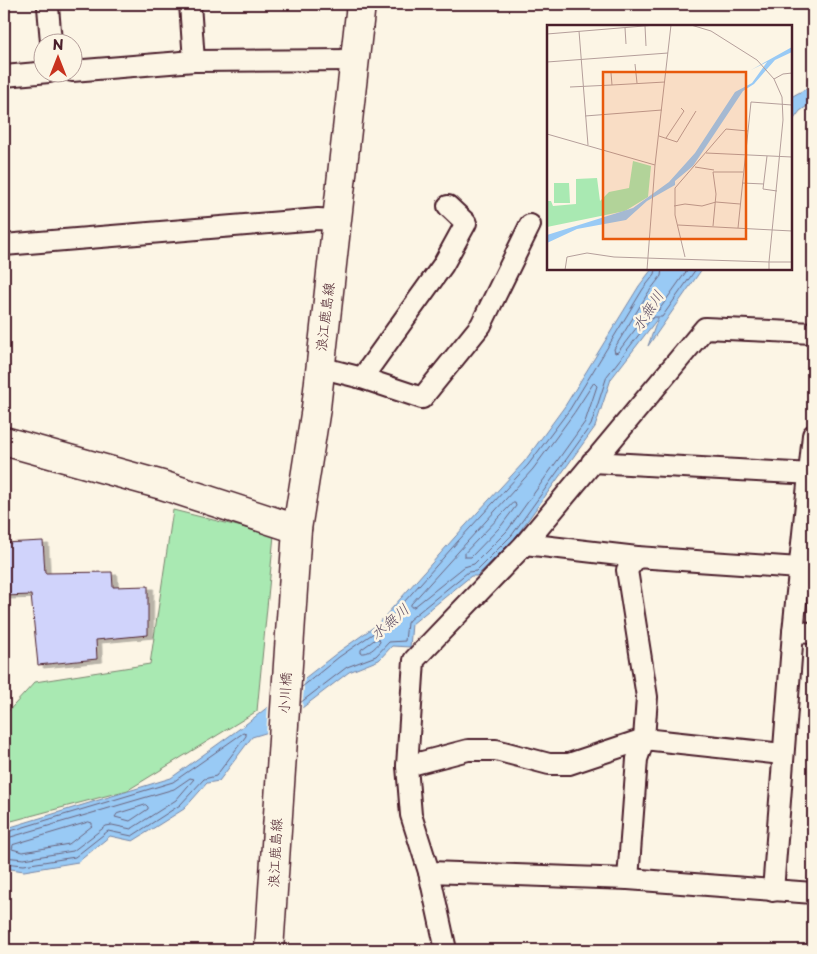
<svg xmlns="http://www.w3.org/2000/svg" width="817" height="954" viewBox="0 0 817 954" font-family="'Playpen Sans','Klee One',sans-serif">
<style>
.green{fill:#a9e9b2;stroke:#7a846e}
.water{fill:#99caf5;stroke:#7986a4}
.pier{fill:#fcf5e5}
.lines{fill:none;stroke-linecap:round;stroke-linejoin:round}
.shore{stroke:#6a637c;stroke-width:1}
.building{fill:#d0d3fb;stroke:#4a1f2b;filter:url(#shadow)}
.street-casing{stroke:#4a1f2b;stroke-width:24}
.secondary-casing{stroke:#4a1f2b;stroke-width:31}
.street{stroke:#fcf5e5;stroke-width:20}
.secondary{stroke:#fcf5e5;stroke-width:28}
.labels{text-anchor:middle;stroke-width:5;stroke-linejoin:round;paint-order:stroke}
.street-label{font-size:14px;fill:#4a1f2b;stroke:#fcf5e5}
.water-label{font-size:15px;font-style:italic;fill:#625268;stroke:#fcf5e5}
.inset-road{fill:none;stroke:#b59f9b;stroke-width:1}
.view{fill:#e8590c;fill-opacity:0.15;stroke:#e8590c;stroke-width:2.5}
.inset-edge{fill:none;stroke:#4a1f2b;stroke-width:2.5}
</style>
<defs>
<filter id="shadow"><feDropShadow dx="5.5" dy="3" stdDeviation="0" flood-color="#0004"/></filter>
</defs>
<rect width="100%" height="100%" fill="#fcf5e5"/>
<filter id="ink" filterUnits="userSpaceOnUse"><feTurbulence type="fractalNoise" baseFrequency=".02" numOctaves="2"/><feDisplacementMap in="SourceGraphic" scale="10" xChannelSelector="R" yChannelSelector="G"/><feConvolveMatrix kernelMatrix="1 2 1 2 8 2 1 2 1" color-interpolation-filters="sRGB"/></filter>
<g filter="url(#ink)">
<path class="green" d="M173 510 274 535 257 711 128 790 4 823V716L35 682 150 664Z"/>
<g class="water">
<path d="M813 85V102L800 111 791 123V97Z"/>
<path d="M652 269H702L648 346 658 318 611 379 595 427 515 538 477 576H471L412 624 410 647 392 646 379 660 349 672 272 731 252 737 219 781 207 783 184 809 133 841 110 836 78 862 24 871 4 868V829L171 778 246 724 337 653 378 624 455 537 524 462 565 406 639 286Z"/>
</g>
<path class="pier" d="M305 675 302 711 273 733 266 735 268 704Z"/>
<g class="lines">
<g class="shore">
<path d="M662 269 661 276 648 293 614 349 615 353 618 352 647 314 659 310 688 269"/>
<path d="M594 383 597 386 585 422 507 531 474 564 464 567 414 607H411V604L533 469 574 413Z"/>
<path d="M513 503H515L516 506 501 526 471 557H465V553Z"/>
<path d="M376 639H379L380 642C375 648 369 654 361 653V650Z"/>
<path d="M302 687 339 657 381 628 459 540 528 465 570 409 643 289 655 274 656 269"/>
<path d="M300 703 347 667 376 656 389 642 405 641 407 623 409 620 468 572 476 571 512 535 591 425 607 376 651 319 654 317H662L696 269"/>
<path d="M146 805 148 807V809L130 821 115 817 117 814Z"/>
<path d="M89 822 92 823V826L69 844 23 852 12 849 13 845Z"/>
<path d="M4 833 173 782 243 733 246 734V736L216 776 204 779 180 805 132 836 108 831 75 857 24 865 4 863"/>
<path d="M4 839 174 789 190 778 194 779 176 800 131 829 112 825 106 826 73 851 24 859 4 857"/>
</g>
</g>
<path class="building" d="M43 541 45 573 112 572 113 587 148 586V635L96 640 97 659 38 665 31 595 5 596 4 543Z"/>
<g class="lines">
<g class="street-casing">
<g id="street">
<path d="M190 4 194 61"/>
<path d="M48 7 51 42"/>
<path d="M72 71 194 61 354 60"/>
<path d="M4 76 49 72"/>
<path d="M4 245 318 219 337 220"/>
<path d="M319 367 362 378 422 398 481 325 530 225"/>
<path d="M362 378 443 265 466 223 448 206"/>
<path d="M592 462 813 474"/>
<path d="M525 544 637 557"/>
<path d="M793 632 813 633"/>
<path d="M407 766 468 750H496L549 764H569L644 739 782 754"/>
<path d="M429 872 628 879 813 893"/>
<path d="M628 879 637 759 644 739 647 697 627 570 637 557 799 568"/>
<path d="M773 891 793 632 813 435"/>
<path d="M446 950 429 872 411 815 407 766 414 660 525 544 705 328 813 333"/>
</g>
</g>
<g class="secondary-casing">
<g id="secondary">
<path d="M4 441 162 485 297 529"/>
<path d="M269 950 297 529 316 408 361 4"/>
</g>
</g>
<use href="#street" class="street"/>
<use href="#secondary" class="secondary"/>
</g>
</g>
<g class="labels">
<g class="street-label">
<text transform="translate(325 317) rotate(-83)" y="5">浪江鹿島線</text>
<text transform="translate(285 693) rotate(-87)" y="5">小川橋</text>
<text transform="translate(275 853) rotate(-87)" y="5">浪江鹿島線</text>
</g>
<g class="water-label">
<text transform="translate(648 311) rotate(-57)" y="5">水無川</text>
<text transform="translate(390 622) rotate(-41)" y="5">水無川</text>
</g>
</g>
<g transform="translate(547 25)">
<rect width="245" height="245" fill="#fcf5e5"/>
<path d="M86 136 104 141 101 172 78 186 0 202V176H4L6 181 29 179V154L50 153 53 176 62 167 82 163ZM7 158H22L23 178H7Z" fill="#a9e9b2"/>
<path d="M245 22V27L228 35 207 59 196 66 146 141 128 156V160L100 176 79 195 30 204 0 218V210L86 183 122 157 148 128 188 67 205 58 220 37 204 45Z" fill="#99caf5"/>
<path class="inset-road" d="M98 1 99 21M78 3 79 19M32 6 41 120M0 9 109 0M0 37 121 28M88 39 90 58M64 48 65 60 118 57M227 54 236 49 245 48M23 62 65 60M38 91 115 85M0 109 108 140M112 111 130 117 149 86M119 113 137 86 134 83M159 128 245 132M220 131 216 164 230 166M148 142 167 145M195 158 217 159M127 181 138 179 155 181 169 177 193 179M131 200 245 206M166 201 169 169 166 147H196M191 203 204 77 245 80M138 232 128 190V163L179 104 201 106M18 245 20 232 40 228 67 232 222 237 236 95 235 72 227 54 210 35 164 6 144 0M100 245 108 140 124 0M222 245V237H245"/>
<path class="view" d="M56 47H199V214H56Z"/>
<rect width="245" height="245" class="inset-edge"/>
</g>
<rect width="817" height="954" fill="none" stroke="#fcf5e5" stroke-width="20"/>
<rect x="10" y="10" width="797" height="934" fill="none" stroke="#4a1f2b" stroke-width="2" filter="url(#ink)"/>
<g transform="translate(58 58)"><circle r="24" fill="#fcf5e5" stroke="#b59f9b"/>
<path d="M0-4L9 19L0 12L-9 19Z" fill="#c8321e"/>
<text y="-8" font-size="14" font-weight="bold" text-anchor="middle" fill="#4a1f2b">N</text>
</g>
</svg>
